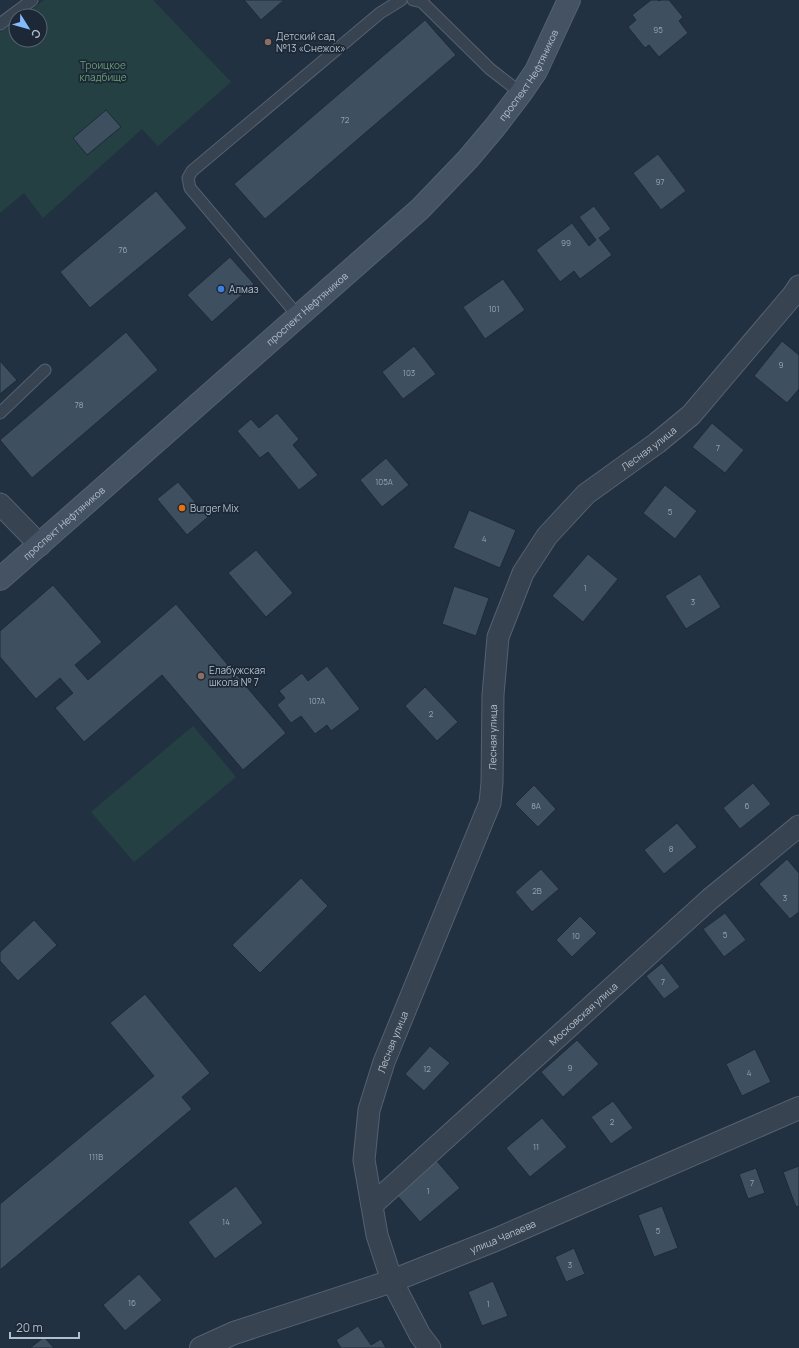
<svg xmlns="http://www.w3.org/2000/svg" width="799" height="1348" viewBox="0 0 799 1348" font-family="Manrope,sans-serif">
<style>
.green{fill:#244042}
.building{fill:#3e5060;stroke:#1e2a38}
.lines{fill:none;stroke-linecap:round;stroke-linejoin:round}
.service-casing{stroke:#55616e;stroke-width:13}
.minor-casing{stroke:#55616e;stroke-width:23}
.tertiary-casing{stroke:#55616e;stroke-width:24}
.secondary-casing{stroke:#55616e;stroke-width:24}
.service{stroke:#374350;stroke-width:11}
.minor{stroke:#374350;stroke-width:21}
.tertiary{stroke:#374350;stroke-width:22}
.secondary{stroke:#445264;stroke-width:22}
.education-dot{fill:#8d6e63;stroke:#1c2836;stroke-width:1.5}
.shop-dot{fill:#3f7fe0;stroke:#1c2836;stroke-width:1.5}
.food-dot{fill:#e8710a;stroke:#1c2836;stroke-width:1.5}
.labels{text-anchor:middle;stroke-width:3.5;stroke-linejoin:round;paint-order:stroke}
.number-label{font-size:8px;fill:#96a2b0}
.poi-label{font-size:10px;fill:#b3becb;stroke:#1c2836;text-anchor:start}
.park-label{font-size:10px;fill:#689e71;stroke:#1c2836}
.street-label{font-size:10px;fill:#b3becb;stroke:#1c2836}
</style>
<rect width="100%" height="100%" fill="#223141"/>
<g class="green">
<path d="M44 0H153L231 82 158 146 142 129 43 218 24 193 0 213V32L16 21V40H40V16H23Z"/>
<path d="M193 726 236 777 134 862 91 812Z"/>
</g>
<g class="building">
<path d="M244 0H284L261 20Z"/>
<path d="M651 0H658L659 1 661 0H669L683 17 679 21 688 33 659 57 649 45 645 48 628 27 636 20 632 15Z"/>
<path d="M425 20 456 55 265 219 234 184Z"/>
<path d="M106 110 121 127 87 155 73 138Z"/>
<path d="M658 154 686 191 661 210 633 173Z"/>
<path d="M156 191 187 228 90 308 60 272Z"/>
<path d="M594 206 611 229 599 238 612 255 580 279 574 271 560 282 536 250 572 223 589 246 596 240 579 217Z"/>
<path d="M230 257 254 284 212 322 187 295Z"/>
<path d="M503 279 525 310 485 339 463 307Z"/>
<path d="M126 332 158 370 32 478 0 440Z"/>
<path d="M782 341 799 355V389L787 403 754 376Z"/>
<path d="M414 346 436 374 403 399 382 372Z"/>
<path d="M0 361 17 380 0 394Z"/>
<path d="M277 413 299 439 293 445 318 475 299 490 268 452 260 458 237 431 251 419 259 428Z"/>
<path d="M712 423 744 450 725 473 692 447Z"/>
<path d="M386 458 409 485 382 507 360 480Z"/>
<path d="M178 482 208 517 187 535 157 499Z"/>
<path d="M665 485 697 511 675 539 643 513Z"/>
<path d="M469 510 516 530 500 568 453 548Z"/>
<path d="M256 550 293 593 266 617 228 573Z"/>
<path d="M588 554 618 579 583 622 552 596Z"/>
<path d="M700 574 721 607 686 629 665 596Z"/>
<path d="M53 585 102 642 75 665 88 680 176 604 286 733 243 770 162 675 84 742 55 708 73 693 60 678 36 699 0 657V631Z"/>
<path d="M454 586 489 598 476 636 442 624Z"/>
<path d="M327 666 360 709 331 731 327 725 315 734 301 716 291 723 277 705 285 698 279 691 302 673 308 681Z"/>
<path d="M425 687 458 722 437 741 405 706Z"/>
<path d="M753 783 771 804 740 829 723 808Z"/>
<path d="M534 785 556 809 538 827 515 804Z"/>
<path d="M677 823 697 847 664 874 644 850Z"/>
<path d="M787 859 799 873V912L790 919 759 884Z"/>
<path d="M541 869 559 889 532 912 515 892Z"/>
<path d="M301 878 328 906 260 973 232 945Z"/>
<path d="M725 913 746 940 724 957 703 929Z"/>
<path d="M580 916 597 933 572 957 556 940Z"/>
<path d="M34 920 57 945 18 981 0 961V952Z"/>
<path d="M662 963 680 987 664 999 646 976Z"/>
<path d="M145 994 210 1073 182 1097 192 1109 0 1270V1204L154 1076 110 1023Z"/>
<path d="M577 1040 599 1064 563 1097 541 1072Z"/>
<path d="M430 1046 450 1063 424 1091 405 1074Z"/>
<path d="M755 1049 771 1082 742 1096 726 1064Z"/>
<path d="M613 1101 633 1128 611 1144 591 1117Z"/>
<path d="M542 1118 567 1147 530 1177 506 1148Z"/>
<path d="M436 1160 460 1188 420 1222 396 1194Z"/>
<path d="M799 1166V1206L796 1207 783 1172Z"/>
<path d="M756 1168 765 1193 748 1199 739 1174Z"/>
<path d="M236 1186 263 1223 215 1259 188 1222Z"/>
<path d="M662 1206 678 1248 654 1257 638 1215Z"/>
<path d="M574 1248 585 1274 566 1282 555 1257Z"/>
<path d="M139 1274 162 1300 125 1331 103 1305Z"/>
<path d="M493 1281 508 1316 482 1326 468 1292Z"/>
<path d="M358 1326 371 1345 381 1339 386 1348H341L336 1340Z"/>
<path d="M44 1337 54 1348H30Z"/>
</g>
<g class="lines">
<g class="service-casing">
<g id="service">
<path d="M413 0 422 2 490 69 521 93"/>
<path d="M0 24 32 0"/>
<path d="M299 317 190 188 188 178 192 171 380 13 401 0"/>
<path d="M0 413 45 370"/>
</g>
</g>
<g class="minor-casing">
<g id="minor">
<path d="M0 504 40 545"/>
<path id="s1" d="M372 1205 710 899 799 826"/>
<path id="s2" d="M430 1348 420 1335 392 1281 377 1235 364 1160 369 1110 384 1062 490 803 492 783 493 695 498 637 523 573 547 536 586 494 657 443 691 415 793 295 799 286"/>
</g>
</g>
<g class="tertiary-casing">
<g id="tertiary">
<path id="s3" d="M201 1348 234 1333 392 1281 495 1240 799 1108"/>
</g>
</g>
<g class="secondary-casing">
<g id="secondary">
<path id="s4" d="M0 579 420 209 468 159 495 127 521 93 536 71 569 0"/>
</g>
</g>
<use href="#service" class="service"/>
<use href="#minor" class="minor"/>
<use href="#tertiary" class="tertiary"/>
<use href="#secondary" class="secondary"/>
</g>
<g class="education-dot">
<circle cx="268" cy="42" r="4"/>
<circle cx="201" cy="676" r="4"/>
</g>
<circle class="shop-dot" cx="221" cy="289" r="4"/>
<circle class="food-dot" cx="182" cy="508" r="4"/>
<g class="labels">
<g class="number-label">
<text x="658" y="33">95</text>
<text x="345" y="123">72</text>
<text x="660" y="185">97</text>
<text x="566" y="246">99</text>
<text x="123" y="253">76</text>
<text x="494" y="312">101</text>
<text x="781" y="368">9</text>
<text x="409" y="376">103</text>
<text x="79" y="408">78</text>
<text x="718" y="451">7</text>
<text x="384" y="485">105А</text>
<text x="670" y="515">5</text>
<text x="484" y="542">4</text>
<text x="585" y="591">1</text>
<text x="693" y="605">3</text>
<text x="317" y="704">107А</text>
<text x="431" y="717">2</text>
<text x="536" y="809">8А</text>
<text x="747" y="809">6</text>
<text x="671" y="852">8</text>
<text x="537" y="894">2В</text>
<text x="785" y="901">3</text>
<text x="725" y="938">5</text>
<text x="576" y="939">10</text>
<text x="663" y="985">7</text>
<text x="570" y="1071">9</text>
<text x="427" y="1072">12</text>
<text x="749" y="1076">4</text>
<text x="612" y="1125">2</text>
<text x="536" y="1150">11</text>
<text x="96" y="1160">111В</text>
<text x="752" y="1186">7</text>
<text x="428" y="1194">1</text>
<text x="226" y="1225">14</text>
<text x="658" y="1234">5</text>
<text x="570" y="1268">3</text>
<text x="132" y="1306">16</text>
<text x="488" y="1307">1</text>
</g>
<g class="poi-label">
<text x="276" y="40">Детский сад<tspan x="276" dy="12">№13 «Снежок»</tspan></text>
<text x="229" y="293">Алмаз</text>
<text x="190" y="512">Burger Mix</text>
<text x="209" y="674">Елабужская<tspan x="209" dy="12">школа № 7</tspan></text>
</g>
<g class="park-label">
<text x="103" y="69">Троицкое<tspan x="103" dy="12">кладбище</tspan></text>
</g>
<g class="street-label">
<text dy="4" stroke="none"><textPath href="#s4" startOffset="733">проспект Нефтяников</textPath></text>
<text dy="4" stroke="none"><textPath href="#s4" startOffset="409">проспект Нефтяников</textPath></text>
<text dy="4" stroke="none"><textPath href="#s2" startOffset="996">Лесная улица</textPath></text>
<text dy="4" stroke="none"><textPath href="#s4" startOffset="85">проспект Нефтяников</textPath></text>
<text dy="4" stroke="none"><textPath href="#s2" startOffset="648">Лесная улица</textPath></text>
<text dy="4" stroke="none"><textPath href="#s1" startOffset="285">Московская улица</textPath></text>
<text dy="4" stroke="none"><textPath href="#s2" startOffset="324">Лесная улица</textPath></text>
<text dy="4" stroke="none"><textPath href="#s3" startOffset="322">улица Чапаева</textPath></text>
</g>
</g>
<g transform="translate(28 28) rotate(127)"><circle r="19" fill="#1c2836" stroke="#586472"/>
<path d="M0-3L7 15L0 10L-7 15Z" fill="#84bbff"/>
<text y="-6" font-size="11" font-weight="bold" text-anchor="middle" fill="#b3becb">С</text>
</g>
<path d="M10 1332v6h69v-6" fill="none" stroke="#b3becb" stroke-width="2"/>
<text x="16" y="1332" font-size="12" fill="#b3becb" stroke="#1c2836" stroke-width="3" paint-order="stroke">20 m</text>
</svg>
